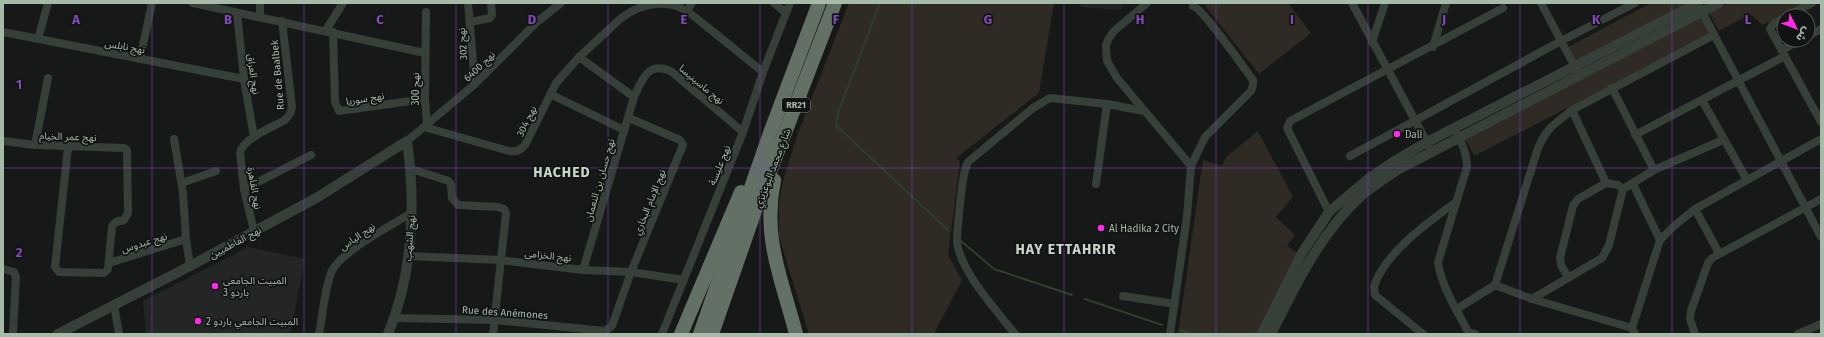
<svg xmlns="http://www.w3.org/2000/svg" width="1824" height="337" viewBox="0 0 1824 337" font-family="'Fira Sans','Noto Sans Arabic',sans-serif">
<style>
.built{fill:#232624}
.green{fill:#2f2a24}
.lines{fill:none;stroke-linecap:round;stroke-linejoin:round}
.stream{stroke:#2e3f2b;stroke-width:2}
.minor{stroke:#373f39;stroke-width:8}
.tertiary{stroke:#373f39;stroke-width:10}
.motorway{stroke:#637065;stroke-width:14}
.grid{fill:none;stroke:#8448bb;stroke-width:1;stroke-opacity:0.55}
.poi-dot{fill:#ff29ea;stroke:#121413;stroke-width:1.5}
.labels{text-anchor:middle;stroke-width:3.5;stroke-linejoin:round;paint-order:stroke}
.shield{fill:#121413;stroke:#7a887d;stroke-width:1}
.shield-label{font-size:9px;font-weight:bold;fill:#a7baaa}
.street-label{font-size:10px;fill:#a7baaa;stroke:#121413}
.poi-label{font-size:10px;fill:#a7baaa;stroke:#121413;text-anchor:start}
.district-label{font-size:14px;font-weight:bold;letter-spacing:1px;fill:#c9d6cb;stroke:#121413}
.grid-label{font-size:13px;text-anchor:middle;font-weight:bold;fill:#8448bb;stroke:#121413;stroke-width:3.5;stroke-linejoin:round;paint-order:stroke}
</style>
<rect width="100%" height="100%" fill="#171918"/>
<g class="built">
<path d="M1081 3H1123L1121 10 1080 7Z"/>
<path d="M248 247 305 259 290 334H146L143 301Z"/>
</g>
<g class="green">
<path d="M849 3H1054L1039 93 956 158 960 161 948 255 962 280 934 334H809L779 237V203L784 177 798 133Z"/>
<path d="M1203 3H1288L1311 33 1259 74Z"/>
<path d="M1651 3H1690L1577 63 1568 47Z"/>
<path d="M1728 3H1805L1763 25 1750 14 1719 31 1709 13Z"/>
<path d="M1702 17 1711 34 1474 156 1466 140Z"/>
<path d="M1258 131 1293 197 1276 217 1295 235 1287 246 1297 252 1255 334H1178L1203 160 1222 166 1226 157Z"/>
</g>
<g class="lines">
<g class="stream">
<path d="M880 3 838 113 836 125 842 131 948 230"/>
<path d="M961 241 994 269 1072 295"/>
<path d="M1085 299 1162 325"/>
<path d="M1180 330 1192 334"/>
</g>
<g class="minor">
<path d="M193 3 425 53"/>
<path d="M468 3 475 84"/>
<path d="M774 3 786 13"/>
<path d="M1147 3 1114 31 1109 38 1106 45 1107 61 1117 78 1191 166"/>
<path d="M1352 3 1432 152"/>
<path d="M1541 3 1577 71"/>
<path d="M1700 8 1821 237"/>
<path d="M687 11 692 3"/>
<path d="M426 12 425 99 427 125"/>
<path d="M237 13 244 79 254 137"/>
<path d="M1787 16 1812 3"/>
<path d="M260 17V3"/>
<path d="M1784 18 1773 24 1770 29 1821 122"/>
<path d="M471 22 490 18 492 15 491 3"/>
<path d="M326 30 343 3"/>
<path d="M3 32 244 79"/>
<path d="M333 32 335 102 339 111 425 99"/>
<path d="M1808 36 1821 29"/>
<path d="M38 39 48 3"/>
<path d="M1372 42 1385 3"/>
<path d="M1433 47 1446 3"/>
<path d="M1782 50 1800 40"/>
<path d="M579 57 634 97"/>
<path d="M140 59 152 3"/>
<path d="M1612 88 1654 170"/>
<path d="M550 94 624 130"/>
<path d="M1702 100 1747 180"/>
<path d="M1572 110 1606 183"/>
<path d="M424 127 509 151C516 152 520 151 525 145L556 83 579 57 619 20C634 7 656 0 676 6 687 9 697 19 706 26 725 41 744 57 763 72"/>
<path d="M1454 129C1461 142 1467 152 1467 167L1438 262C1441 286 1457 310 1468 332L1475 334"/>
<path d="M1635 135 1785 56"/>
<path d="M174 139 183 193 186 239 190 266"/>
<path d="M3 141 35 145 124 148 127 150 128 213 124 220 116 222 112 226 108 269 104 273 59 272 55 267 68 147"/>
<path d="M407 141 475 84 537 22 561 3"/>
<path d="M35 145 48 78"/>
<path d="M1350 156 1561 41 1635 3"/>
<path d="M411 169 449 181 451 185 452 198 458 205 498 207 504 209 506 213 493 334"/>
<path d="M182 183 216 171"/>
<path d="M1096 184 1107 104"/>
<path d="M1633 184 1660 240"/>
<path d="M244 189 311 155"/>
<path d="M1695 209 1719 253"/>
<path d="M1329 212 1287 128 1290 121 1503 8"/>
<path d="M254 231 244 189 240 153C242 139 273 127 285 120L290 114 292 107 282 21"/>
<path d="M409 256 500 260 583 270 631 272 684 280"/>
<path d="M109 263 186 239"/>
<path d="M3 269 14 272 16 277 13 334"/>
<path d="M583 270 634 97C642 79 649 60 672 72L743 132"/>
<path d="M1568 277 1561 265 1560 258 1573 206 1578 199 1606 183 1618 185 1623 189"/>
<path d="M1495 285 1532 299 1632 328"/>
<path d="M1123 296 1175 304"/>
<path d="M1532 299 1602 258 1609 245 1623 189 1654 170 1723 140"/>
<path d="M114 305 119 334"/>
<path d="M1457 309 1495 285 1538 148 1544 136 1551 127 1572 110 1714 35"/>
<path d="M395 318 495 320 605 331 612 326 631 272 683 145 680 140 629 118"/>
<path d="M319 334C323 314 324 292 331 273 339 252 391 226 411 213"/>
<path d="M662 334 743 132 763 72 790 3"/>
<path d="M1015 334C997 311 959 270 957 241 957 229 959 216 960 204 962 189 962 175 968 162L1033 108 1050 98 1107 104 1144 111"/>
<path d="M1170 334 1187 216 1191 166 1205 137 1251 91 1253 85V80C1244 68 1202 8 1193 6"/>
<path d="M1423 334 1375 295 1374 286C1386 252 1427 223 1456 202"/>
<path d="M1635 334 1632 328 1660 240 1674 226 1695 209 1821 139"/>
<path d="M1695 334 1690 319 1691 311 1708 263 1712 258 1821 199"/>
<path d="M1798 334 1821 324"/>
</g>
<g class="tertiary">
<path d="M58 334 190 266 318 197 407 141C416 204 413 274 388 334"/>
<path d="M1261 334 1302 253 1329 212 1368 179 1396 160 1427 142 1698 3"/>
<path d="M1271 334C1296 285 1319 235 1360 197 1371 187 1385 179 1397 170L1719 3"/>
</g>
<g class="motorway">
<path d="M774 180C762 239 782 279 796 334"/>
<path d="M681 334 741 192"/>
<path d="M700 334 770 133 819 3"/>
<path d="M712 334 756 208 835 3"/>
</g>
</g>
<path class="grid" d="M152 3V334M304 3V334M456 3V334M608 3V334M760 3V334M912 3V334M1064 3V334M1216 3V334M1368 3V334M1520 3V334M1672 3V334M3 168H1821"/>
<g class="poi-dot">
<circle cx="1397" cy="134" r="4"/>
<circle cx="1101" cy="228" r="4"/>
<circle cx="215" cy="286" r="4"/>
<circle cx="198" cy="321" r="4"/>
</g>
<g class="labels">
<rect class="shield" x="782" y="98" width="28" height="14" rx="3"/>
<g class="shield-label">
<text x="796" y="108">RR21</text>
</g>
<g class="street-label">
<text transform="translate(462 44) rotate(-94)" y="4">نهج 302</text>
<text transform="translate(125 46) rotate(10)" y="4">نهج نابلس</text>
<text transform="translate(479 66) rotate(-44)" y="4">نهج 6400</text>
<text transform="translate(254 74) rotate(82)" y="4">نهج العراق</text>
<text transform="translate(277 75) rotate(-95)" y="4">Rue de Baalbek</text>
<text transform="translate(702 84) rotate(40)" y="4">نهج ماسينيسا</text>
<text transform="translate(415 89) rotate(-90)" y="4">نهج 300</text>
<text transform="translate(365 98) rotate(-9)" y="4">نهج سوريا</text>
<text transform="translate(526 121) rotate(-64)" y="4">نهج 304</text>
<text transform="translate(68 136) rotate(2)" y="4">نهج عمر الخيام</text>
<text transform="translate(719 165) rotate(-68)" y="4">نهج عليسة</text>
<text transform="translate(772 168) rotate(-69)" y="4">شارع محمد البوعزيزي</text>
<text transform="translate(599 180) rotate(-74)" y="4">نهج حسان بن النعمان</text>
<text transform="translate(255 188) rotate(80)" y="4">نهج القاهرة</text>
<text transform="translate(649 202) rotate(-68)" y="4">نهج الإمام البخاري</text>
<text transform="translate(357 236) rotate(-34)" y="4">نهج الياس</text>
<text transform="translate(409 238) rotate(-85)" y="4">نهج الشهب</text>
<text transform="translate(144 242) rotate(-17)" y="4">نهج عبدوس</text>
<text transform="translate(235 242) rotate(-28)" y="4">نهج الفاطميين</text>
<text transform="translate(548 255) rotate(6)" y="4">نهج الخزامى</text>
<text transform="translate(505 312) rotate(4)" y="4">Rue des Anémones</text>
</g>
<g class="poi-label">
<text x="1405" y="138">Dali</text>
<text x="1109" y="232">Al Hadika 2 City</text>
<text x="223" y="284">المبيت الجامعي<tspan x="223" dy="12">باردو 3</tspan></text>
<text x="206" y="325">المبيت الجامعي باردو 2</text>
</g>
<g class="district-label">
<text x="562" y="177">HACHED</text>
<text x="1066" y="254">HAY ETTAHRIR</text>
</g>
</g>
<g class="grid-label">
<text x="76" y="24">A</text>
<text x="228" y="24">B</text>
<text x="380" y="24">C</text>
<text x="532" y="24">D</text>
<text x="684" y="24">E</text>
<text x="836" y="24">F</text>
<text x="988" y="24">G</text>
<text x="1140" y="24">H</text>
<text x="1292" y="24">I</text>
<text x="1444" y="24">J</text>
<text x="1596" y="24">K</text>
<text x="1748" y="24">L</text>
<text x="19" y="89">1</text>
<text x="19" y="257">2</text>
</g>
<rect width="1824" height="337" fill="none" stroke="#a7baaa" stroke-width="8"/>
<g transform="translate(1796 28) rotate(132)"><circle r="19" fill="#121413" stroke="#4e564f"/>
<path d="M0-3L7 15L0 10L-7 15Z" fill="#ff29ea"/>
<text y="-6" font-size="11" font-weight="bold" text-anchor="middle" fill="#a7baaa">ش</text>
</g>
</svg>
